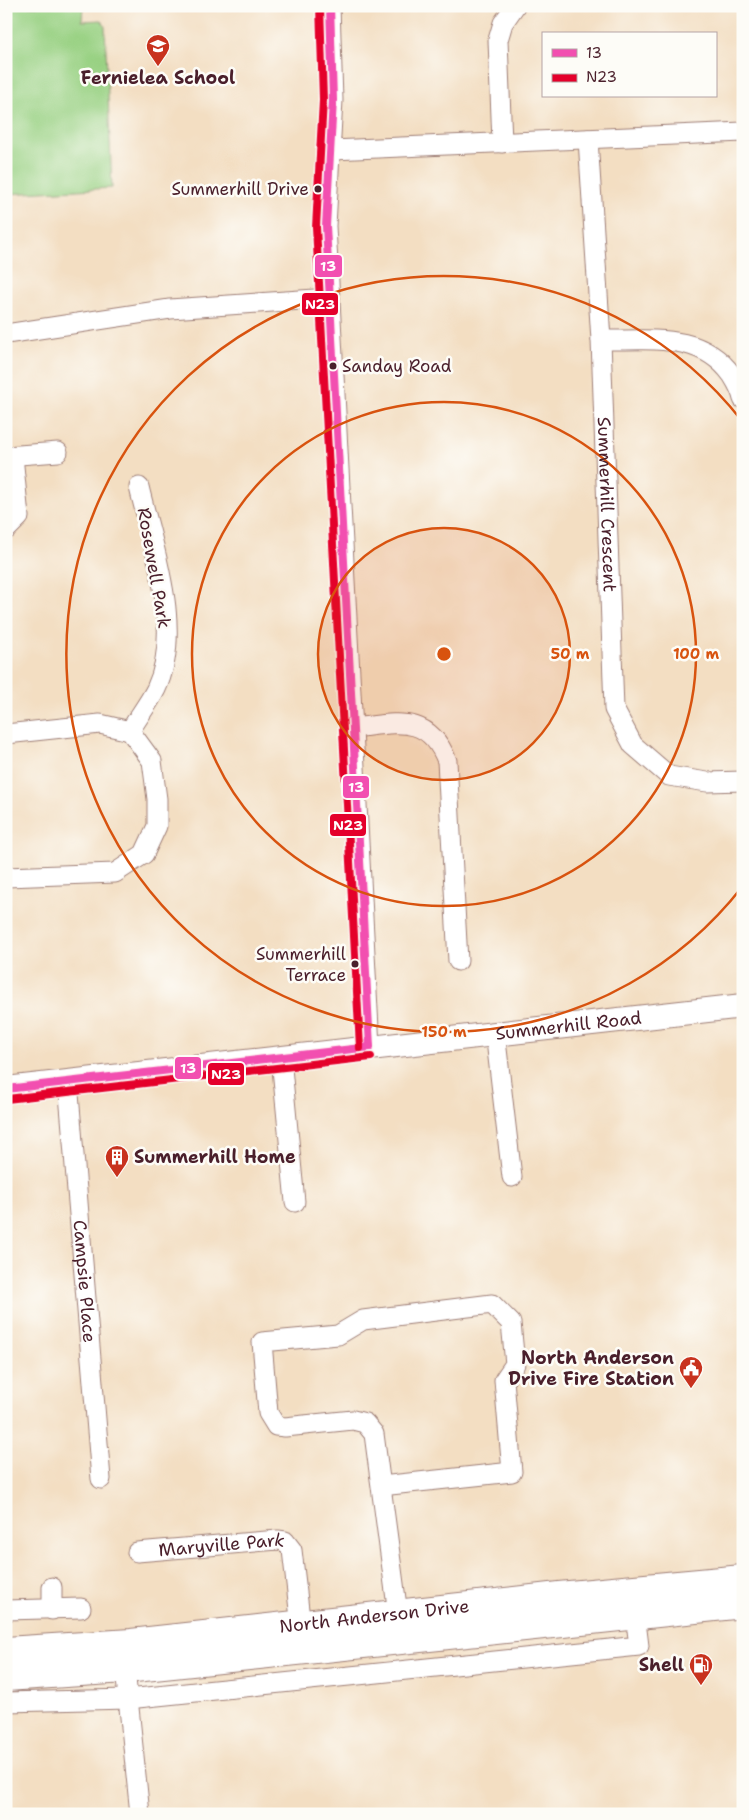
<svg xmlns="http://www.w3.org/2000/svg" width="749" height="1820" viewBox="0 0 749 1820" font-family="'Shantell Sans',sans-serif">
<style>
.green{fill:#99d183;stroke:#727857}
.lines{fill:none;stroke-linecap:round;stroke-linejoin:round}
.minor-casing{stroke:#9e7e76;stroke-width:21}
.tertiary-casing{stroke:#9e7e76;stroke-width:26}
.primary-casing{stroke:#9e7e76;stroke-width:30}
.minor{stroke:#fff;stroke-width:19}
.tertiary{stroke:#fff;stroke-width:24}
.primary{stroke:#fff;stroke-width:28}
.bus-1-casing{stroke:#fdfcf7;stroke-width:11}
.bus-2-casing{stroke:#fdfcf7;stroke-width:11}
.bus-1{stroke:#f24fb0;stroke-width:8}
.bus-2{stroke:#e4002b;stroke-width:8}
.ring{fill:none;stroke:#d8530f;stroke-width:2.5}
.bus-dot{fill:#4a1f2b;stroke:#fdfcf7;stroke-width:2}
.labels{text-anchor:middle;stroke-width:5;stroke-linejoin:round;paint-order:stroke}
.bus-label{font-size:17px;fill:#4a1f2b;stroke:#fdfcf7;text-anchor:end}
.poi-label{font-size:18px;font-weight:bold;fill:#4a1f2b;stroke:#fdfcf7;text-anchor:end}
.street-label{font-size:18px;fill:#4a1f2b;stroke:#fdfcf7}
.centre{fill:#d8530f;stroke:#fdfcf7;stroke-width:2.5}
.ring-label{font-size:15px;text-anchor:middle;font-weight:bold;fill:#d8530f;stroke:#fdfcf7;stroke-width:5;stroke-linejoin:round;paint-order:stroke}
.line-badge{stroke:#fdfcf7;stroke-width:2}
.badge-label{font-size:14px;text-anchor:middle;font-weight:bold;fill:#fff}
</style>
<rect width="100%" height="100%" fill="#fdfcf7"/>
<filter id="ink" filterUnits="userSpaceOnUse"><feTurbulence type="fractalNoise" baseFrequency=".02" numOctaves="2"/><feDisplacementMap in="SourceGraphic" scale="10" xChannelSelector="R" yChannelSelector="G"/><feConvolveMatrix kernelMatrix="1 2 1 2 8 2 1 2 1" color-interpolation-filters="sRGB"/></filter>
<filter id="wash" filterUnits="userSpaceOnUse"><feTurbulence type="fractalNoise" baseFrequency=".0096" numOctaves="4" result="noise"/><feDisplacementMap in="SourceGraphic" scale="20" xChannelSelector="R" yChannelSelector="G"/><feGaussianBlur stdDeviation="1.12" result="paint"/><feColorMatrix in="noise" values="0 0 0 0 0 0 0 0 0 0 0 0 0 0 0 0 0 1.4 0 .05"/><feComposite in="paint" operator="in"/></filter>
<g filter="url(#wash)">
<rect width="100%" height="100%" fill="#f3dec2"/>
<path class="green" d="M6 6H83L82 21 102 20 105 27 112 188 6 194Z"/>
</g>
<g filter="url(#ink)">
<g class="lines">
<g class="minor-casing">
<g id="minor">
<path d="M330 6 333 100 326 226 370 1047"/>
<path id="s1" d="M588 139 601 340 614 709 633 745 669 776 707 782 743 781"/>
<path d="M502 143 498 40 503 23 515 6"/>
<path d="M332 150 743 132"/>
<path d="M6 334 170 309 330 298"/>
<path d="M601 340C648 341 701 331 732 375 737 383 741 389 743 399"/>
<path d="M6 456 58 452"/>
<path d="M6 530 19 517 13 456"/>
<path d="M352 728C395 724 428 712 447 761L458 961"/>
<path d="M130 731C138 717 149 703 156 689 184 630 153 547 139 487"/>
<path d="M6 734 100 724 130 731 152 761 157 799V826L144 854 115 873 6 877"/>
<path d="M495 1032 512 1177"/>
<path d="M281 1058 295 1202"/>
<path id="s2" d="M68 1082 101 1479"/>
<path d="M381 1486 512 1472 504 1380 515 1364 511 1323 492 1304 363 1320 338 1335 262 1342 268 1413 276 1426 285 1427 353 1420 365 1423 374 1434 398 1614"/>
<path id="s3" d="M137 1552 278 1540 285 1541 292 1550 302 1635"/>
<path d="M52 1587V1610"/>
<path d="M6 1610 81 1608"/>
<path d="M125 1669 140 1814"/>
<path d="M6 1702 128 1699 639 1646 635 1614"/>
</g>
</g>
<g class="tertiary-casing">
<g id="tertiary">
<path id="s4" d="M6 1089 743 1006"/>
</g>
</g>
<g class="primary-casing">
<g id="primary">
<path id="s5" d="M6 1651 131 1643 559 1596 743 1579"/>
<path d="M6 1677 125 1669 743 1604"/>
</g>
</g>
<use href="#minor" class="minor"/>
<use href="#tertiary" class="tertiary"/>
<use href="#primary" class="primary"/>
<g class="bus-1-casing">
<g id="bus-1">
<path d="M330 6 333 100 326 226 370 1047"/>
<path d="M6 1089 370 1047"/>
</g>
</g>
<g class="bus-2-casing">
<g id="bus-2">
<path d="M320 6 323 100 316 227 360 1048"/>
<path d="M7 1099 371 1057"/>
</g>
</g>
<use href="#bus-1" class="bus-1"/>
<use href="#bus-2" class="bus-2"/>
</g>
</g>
<circle cx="444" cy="654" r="126" fill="#d8530f" fill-opacity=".12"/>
<g class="ring">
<circle cx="444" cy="654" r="126"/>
<circle cx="444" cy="654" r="252"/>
<path d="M742 887A378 378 0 1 1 742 421"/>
</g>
<defs>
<g id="school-pin" transform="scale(1.25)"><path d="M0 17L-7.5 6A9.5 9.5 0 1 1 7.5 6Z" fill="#c8321e" stroke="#fdfcf7"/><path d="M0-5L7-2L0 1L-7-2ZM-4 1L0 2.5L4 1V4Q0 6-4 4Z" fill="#fff"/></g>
<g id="building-pin" transform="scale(1.25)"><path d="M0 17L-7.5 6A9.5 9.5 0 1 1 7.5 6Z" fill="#c8321e" stroke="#fdfcf7"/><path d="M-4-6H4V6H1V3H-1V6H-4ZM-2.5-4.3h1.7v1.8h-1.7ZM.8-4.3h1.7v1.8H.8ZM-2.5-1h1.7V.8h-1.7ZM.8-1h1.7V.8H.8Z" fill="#fff"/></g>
<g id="civic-pin" transform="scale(1.25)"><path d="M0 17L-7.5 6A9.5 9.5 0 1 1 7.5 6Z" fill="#c8321e" stroke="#fdfcf7"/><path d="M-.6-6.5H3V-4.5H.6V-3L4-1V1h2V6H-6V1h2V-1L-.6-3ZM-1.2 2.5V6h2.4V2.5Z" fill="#fff"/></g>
<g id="fuel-pin" transform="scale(1.25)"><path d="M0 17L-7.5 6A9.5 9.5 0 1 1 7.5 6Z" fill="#c8321e" stroke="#fdfcf7"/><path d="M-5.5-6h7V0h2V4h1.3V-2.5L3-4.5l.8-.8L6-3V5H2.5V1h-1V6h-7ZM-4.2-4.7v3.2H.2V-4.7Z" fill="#fff"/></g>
</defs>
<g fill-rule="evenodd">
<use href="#school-pin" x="158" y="46"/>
<use href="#building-pin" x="117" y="1157"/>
<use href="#civic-pin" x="691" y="1368"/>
<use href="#fuel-pin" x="701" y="1665"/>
</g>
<g class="bus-dot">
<circle cx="318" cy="189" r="4.5"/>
<circle cx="333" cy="366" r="4.5"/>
<circle cx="355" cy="964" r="4.5"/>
</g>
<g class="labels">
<g class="bus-label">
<text x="309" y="195">Summerhill Drive</text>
<text x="342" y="372" text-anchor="start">Sanday Road</text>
<text x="346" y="960">Summerhill<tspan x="346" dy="21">Terrace</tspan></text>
</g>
<g class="poi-label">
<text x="158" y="84" text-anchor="middle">Fernielea School</text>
<text x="134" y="1163" text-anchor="start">Summerhill Home</text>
<text x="674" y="1364">North Anderson<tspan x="674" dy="21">Drive Fire Station</tspan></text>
<text x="684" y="1671">Shell</text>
</g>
<g class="street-label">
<text dy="6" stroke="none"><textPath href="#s1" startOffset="366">Summerhill Crescent</textPath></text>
<text transform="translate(154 568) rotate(80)" y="6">Rosewell Park</text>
<text dy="6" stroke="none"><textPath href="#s4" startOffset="566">Summerhill Road</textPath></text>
<text dy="6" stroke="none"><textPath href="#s2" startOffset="200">Campsie Place</textPath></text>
<text dy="6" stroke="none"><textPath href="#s3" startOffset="85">Maryville Park</textPath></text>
<text dy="6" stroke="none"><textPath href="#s5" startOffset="370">North Anderson Drive</textPath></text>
</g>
</g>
<circle cx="444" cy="654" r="8" class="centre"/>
<g class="ring-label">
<text x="570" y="659">50 m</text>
<text x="696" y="659">100 m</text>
<text x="444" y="1037">150 m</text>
</g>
<g class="line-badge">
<rect x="314" y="254" width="29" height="24" rx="5" fill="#f24fb0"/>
<rect x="301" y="292" width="38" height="24" rx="5" fill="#e4002b"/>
<rect x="342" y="775" width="28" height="24" rx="5" fill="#f24fb0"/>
<rect x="329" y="813" width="38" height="24" rx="5" fill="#e4002b"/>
<rect x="174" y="1056" width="28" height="24" rx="5" fill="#f24fb0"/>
<rect x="207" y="1062" width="38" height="24" rx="5" fill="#e4002b"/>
</g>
<g class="badge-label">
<text x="328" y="271">13</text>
<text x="320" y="309">N23</text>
<text x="356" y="792">13</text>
<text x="348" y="830">N23</text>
<text x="188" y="1073">13</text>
<text x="226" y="1079">N23</text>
</g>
<rect width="749" height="1820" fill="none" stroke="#fdfcf7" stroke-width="25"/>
<rect x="542" y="32" width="175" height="65" fill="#fdfcf7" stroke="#b5a4a5"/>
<rect x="552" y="49" width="25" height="8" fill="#f24fb0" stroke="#b5a4a5"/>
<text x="586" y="58" font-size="15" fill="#4a1f2b">13</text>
<rect x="552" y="74" width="25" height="8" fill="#e4002b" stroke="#b5a4a5"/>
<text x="586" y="82" font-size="15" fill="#4a1f2b">N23</text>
</svg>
